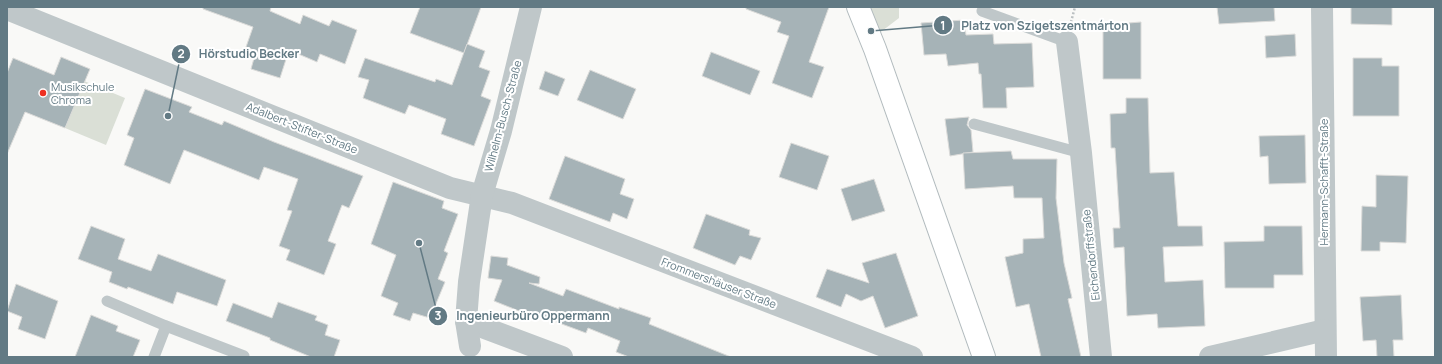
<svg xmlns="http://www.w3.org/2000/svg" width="1442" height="364" viewBox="0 0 1442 364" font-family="Manrope,sans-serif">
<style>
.green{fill:#dadfd6}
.building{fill:#a6b3b7;stroke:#dbdbd9}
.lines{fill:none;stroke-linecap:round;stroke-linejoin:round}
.secondary-casing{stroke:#b2bbbe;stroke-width:24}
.path{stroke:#babfc1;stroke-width:2.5;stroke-dasharray:2 2;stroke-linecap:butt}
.lane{stroke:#bfc7c9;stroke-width:11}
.street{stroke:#bfc7c9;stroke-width:22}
.secondary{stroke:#fff;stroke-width:22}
.poi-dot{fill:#ee3022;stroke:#fff;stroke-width:1.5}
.labels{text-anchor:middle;stroke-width:4;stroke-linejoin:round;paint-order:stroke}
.poi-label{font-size:11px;fill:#627a84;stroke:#fff;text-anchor:start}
.street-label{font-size:11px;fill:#627a84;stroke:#fff}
.leader{fill:none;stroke:#627a84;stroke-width:1.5}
.callout-dot{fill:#627a84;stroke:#fff;stroke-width:1.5}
.mark-label{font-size:12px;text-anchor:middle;font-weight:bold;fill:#fff}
.callout-label{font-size:12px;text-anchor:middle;font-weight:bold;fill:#627a84;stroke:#fff;stroke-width:4;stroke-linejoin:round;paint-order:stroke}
</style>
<rect width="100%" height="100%" fill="#f9f9f7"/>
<g class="green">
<path d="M849 7H899V18L865 44Z"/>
<path d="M84 81 125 98 106 145 65 128Z"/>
</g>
<g class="building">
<path d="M203 7H271L270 11 300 24 303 15 329 26 332 20 357 30 345 64 320 54 317 62 289 50 280 78 251 69 256 51 246 47 253 27 203 9Z"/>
<path d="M420 7H481L464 53 410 33Z"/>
<path d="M746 7H829L809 62 824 67 812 98 772 83 789 36 777 32 781 22 746 9Z"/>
<path d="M1217 7H1274L1275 21 1219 24Z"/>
<path d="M1351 7H1392V25L1351 24Z"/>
<path d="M964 20 966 35 993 34 994 44 1032 43 1034 87 1006 88 1007 108H983L981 74H979L978 63 948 66 946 54 924 55 921 23Z"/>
<path d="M1141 22V79H1103V25Z"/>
<path d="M1295 34 1296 56 1266 58 1265 36Z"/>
<path d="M467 44 485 51 479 67 490 71 481 96 491 100 474 146 441 134 446 119 409 105 405 114 363 98 369 80 358 77 365 58 435 82 436 79 452 85Z"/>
<path d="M711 52 760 71 750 95 702 76Z"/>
<path d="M61 57 90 69 65 128 25 112 7 154V73L13 58 54 75Z"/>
<path d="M1353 58H1382V66H1399V116H1353Z"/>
<path d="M590 70 636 89 623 119 577 100Z"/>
<path d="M545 71 565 79 558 96 539 89Z"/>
<path d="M145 89 192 107 189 112 222 125 224 121 274 142 363 176 349 208 342 205 328 241 336 244 324 275 286 260 290 250 279 246 292 211 287 210 298 179 264 167 259 180 184 150 170 184 124 165 134 138 127 135Z"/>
<path d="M1126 98H1148L1150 173 1174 172 1178 226H1202L1203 246 1163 247 1165 282 1203 280 1205 326 1158 328 1157 314 1127 316 1124 247 1114 248 1113 228H1120L1115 148H1111L1110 114 1126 113Z"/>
<path d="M969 117 967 125 971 130 973 152 950 156 945 119Z"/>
<path d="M1305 135 1306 183 1269 184 1268 156 1260 157 1259 136Z"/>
<path d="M791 143 829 156 817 190 779 177Z"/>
<path d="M1011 151 1013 159H1057L1056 198 1064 263 1072 298 1068 299 1081 357H1041L1029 304 1016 307 1005 257 1023 253V239L1044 238 1042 198H1014L1013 186 965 189 963 153Z"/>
<path d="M565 156 625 179 620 194 634 199 627 219 613 213 610 222 549 199Z"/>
<path d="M1376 175 1408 176 1406 243 1380 242V251H1361L1362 206 1376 207Z"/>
<path d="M874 179 885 211 852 221 841 189Z"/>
<path d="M393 182 444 201 442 208 458 214 444 251 448 253 438 279 445 282 430 318 413 313 410 321 393 315 398 303 381 296 396 255 371 244Z"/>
<path d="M706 214 750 230 749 235 761 238 751 260 740 256 735 265 693 248Z"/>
<path d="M91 226 125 239 118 259 151 271 158 254 226 280 217 306 177 292 173 304 128 287 127 289 109 282 112 272 78 259Z"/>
<path d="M1264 226H1302L1303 275H1274V288H1225L1224 242 1264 241Z"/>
<path d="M896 253 918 316 885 328 873 296 861 301 846 294 841 307 816 297 827 269 869 283 862 263Z"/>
<path d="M491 256 508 258 507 265 540 277 539 284 529 283 563 296 566 289 619 309V307L651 318 649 324 731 357H629L616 352 620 341 588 328 586 333 535 314 534 317 494 301 502 280 488 278Z"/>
<path d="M16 284 58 301 45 339 18 329 22 317 7 311Z"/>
<path d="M1401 295 1403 340H1393L1394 357H1377L1376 340 1363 341 1360 297Z"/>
<path d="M278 302 317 316 315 320 328 325 325 335 340 340 334 357H311L270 340V338L226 321 233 303 272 318Z"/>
<path d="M91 315 118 326 116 331 140 340 133 357H75Z"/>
</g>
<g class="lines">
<g class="secondary-casing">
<path id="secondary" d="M858 7 875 49 984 357"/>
</g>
<path class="path" d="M1071 22 1075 7"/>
<g class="lane">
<path d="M982 11 1067 42"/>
<path d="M974 124 1081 153"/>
<path d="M107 301 166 326"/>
<path d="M154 357 166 326 244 356"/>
</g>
<g class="street">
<path d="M1322 7 1326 357"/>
<path d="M7 9 450 188 512 203 912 357"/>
<path d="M1067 42 1081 153 1101 357"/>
<path d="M466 321 562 357"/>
<path d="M470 346 466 321 469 282 482 195 501 131 531 7"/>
<path d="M1210 357 1325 330"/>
</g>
<use href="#secondary" class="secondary"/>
</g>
<circle class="poi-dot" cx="43" cy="93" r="4"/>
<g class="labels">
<g class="poi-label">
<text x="51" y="91">Musikschule<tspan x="51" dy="13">Chroma</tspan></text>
</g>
<g class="street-label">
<text transform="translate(503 116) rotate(-75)" y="4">Wilhelm-Busch-Straße</text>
<text transform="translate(302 128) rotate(22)" y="4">Adalbert-Stifter-Straße</text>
<text transform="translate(1324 182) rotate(-90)" y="4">Hermann-Schafft-Straße</text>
<text transform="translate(1091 255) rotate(-96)" y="4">Eichendorffstraße</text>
<text transform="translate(719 283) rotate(21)" y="4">Frommershäuser Straße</text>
</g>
</g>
<path class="leader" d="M871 31L943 25M168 116L181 54M419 243L438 316"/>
<g class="callout-dot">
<circle cx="871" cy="31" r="4"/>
<circle cx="168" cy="116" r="4"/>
<circle cx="419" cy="243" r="4"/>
<circle cx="943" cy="25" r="10"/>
<circle cx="181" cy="54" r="10"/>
<circle cx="438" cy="316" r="10"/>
</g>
<g class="mark-label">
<text x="943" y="30">1</text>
<text x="181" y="58">2</text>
<text x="438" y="320">3</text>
</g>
<g class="callout-label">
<text x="1045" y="30">Platz von Szigetszentmárton</text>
<text x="249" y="58">Hörstudio Becker</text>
<text x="533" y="320">Ingenieurbüro Oppermann</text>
</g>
<rect width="1442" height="364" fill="none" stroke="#627a84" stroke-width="16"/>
</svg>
